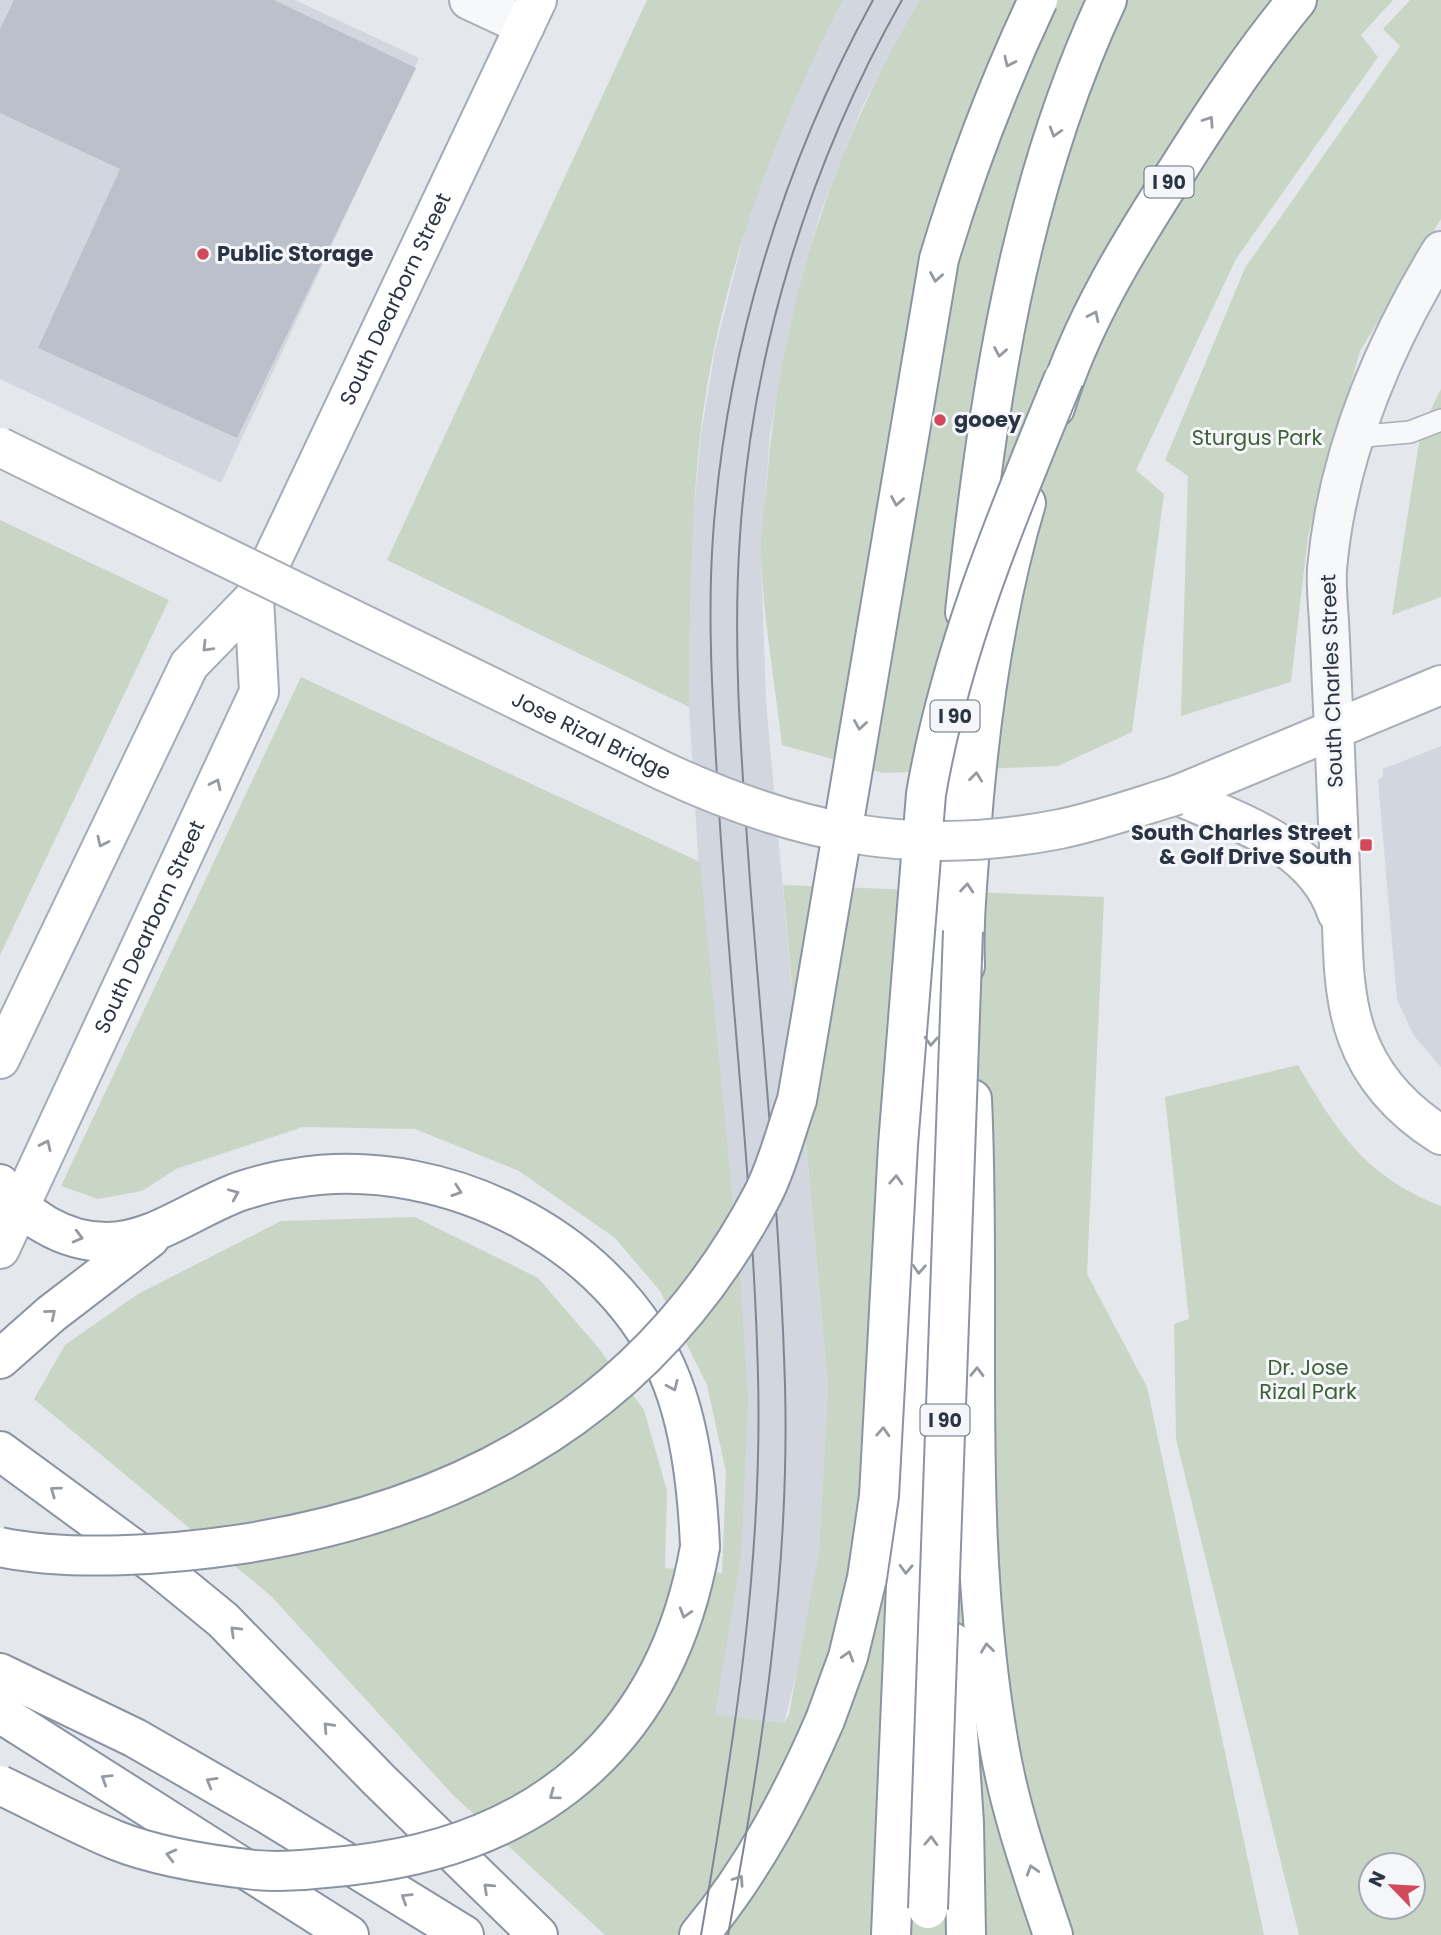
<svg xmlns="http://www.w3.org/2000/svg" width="1441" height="1935" viewBox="0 0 1441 1935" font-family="Poppins,sans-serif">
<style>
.built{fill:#d2d6de}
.green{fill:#c9d6c5;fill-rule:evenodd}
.building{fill:#bbc0ca}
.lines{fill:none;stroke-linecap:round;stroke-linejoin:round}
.lane-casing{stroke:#a9aeb7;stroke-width:24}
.street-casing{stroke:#a9aeb7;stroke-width:42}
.secondary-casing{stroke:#a9aeb7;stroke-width:42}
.primary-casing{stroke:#a3abb8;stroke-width:42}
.highway-casing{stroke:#8b94a3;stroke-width:42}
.lane{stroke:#f7f8fa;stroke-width:21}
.street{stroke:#f7f8fa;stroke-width:38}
.secondary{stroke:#fff;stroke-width:38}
.primary{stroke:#fff;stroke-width:38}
.highway{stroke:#fff;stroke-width:38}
.tram{stroke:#7d8696;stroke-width:2}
.secondary-bridge-casing{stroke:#a9aeb7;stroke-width:42;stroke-linecap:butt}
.highway-bridge-casing{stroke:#8b94a3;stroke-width:42;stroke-linecap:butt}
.secondary-bridge{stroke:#fff;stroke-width:38}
.highway-bridge{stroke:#fff;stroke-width:38}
.oneway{stroke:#959aa2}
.poi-dot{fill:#d1495b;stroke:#f4f6f9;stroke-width:2.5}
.labels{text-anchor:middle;stroke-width:6;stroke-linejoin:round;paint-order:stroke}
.shield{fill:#f4f6f9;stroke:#676e7b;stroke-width:2}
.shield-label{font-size:19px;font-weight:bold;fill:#2b3445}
.poi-label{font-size:21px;font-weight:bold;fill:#2b3445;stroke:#f4f6f9;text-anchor:start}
.street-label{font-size:21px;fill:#2b3445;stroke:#f4f6f9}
.park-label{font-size:21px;fill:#3f6138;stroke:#f4f6f9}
</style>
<rect width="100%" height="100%" fill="#e4e7ec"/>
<g class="built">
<path d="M0 0H295L419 58 221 483 0 379Z"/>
<path d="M843 0H920L863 105 819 217 789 330 770 434 761 558 766 702 828 1388 819 1552 807 1633 784 1723 714 1714 741 1557 689 707 691 540 701 434 715 350 745 231 776 141 813 58Z"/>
<path d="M1441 746V1067L1414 1036 1397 1000 1378 780 1383 777V769Z"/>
</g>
<g class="green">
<path d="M647 0H843C773 133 717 286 700 437 690 527 690 617 689 707L387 560Z"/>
<path d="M920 0H1393L1361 35 1378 57 1236 259 1136 470 1164 494 1132 732 1058 766 883 773 782 745C775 684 764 622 761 560 760 534 765 507 767 481 780 311 833 146 920 0Z"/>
<path d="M1410 0H1441V219L1360 351 1308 536 1291 682 1181 716 1188 476 1165 460 1245 268 1400 46 1383 29Z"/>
<path d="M1441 389V597L1392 615 1421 430Z"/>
<path d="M0 520 169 600 0 955Z"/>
<path d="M301 677 700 862 740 1277 748 1400 741 1557 715 1714 784 1723 789 1715 819 1552 828 1388 783 885 1104 897 1087 1274 1147 1387 1264 1935H605L453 1795 271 1596 34 1399 65 1345 138 1294 281 1221 415 1217 538 1278 597 1346 644 1410 667 1491 665 1568 722 1573 726 1472 707 1385 660 1291 615 1238 519 1171 415 1129 303 1127 176 1169 142 1191 98 1199 61 1186Z"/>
<path d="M1298 1065C1338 1133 1365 1176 1441 1206V1935H1299L1176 1439 1174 1324 1189 1319 1165 1097ZM1371 1865H1413V1907H1371Z"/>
</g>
<path class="building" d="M14 0H274L416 68 237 438 38 348 120 169 0 113V29Z"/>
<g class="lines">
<g class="lane-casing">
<path id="lane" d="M1354 437 1410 432 1441 420"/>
</g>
<g class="street-casing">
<g id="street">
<path d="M469 0 525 26"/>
<path d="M1334 728C1332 693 1331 657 1329 622 1328 605 1326 586 1327 569 1337 455 1382 348 1441 251"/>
</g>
</g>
<g class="secondary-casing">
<g id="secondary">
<path d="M1334 728C1336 783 1339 838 1341 893 1343 939 1341 992 1357 1036 1372 1078 1403 1111 1441 1135"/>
<path d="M1177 795 1441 685"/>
<path d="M1177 795C1237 822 1315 845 1337 913"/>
</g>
</g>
<g class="primary-casing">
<g id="primary">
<path id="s1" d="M0 1059 189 665 254 598 537 0"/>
<path id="s2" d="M0 1249 259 692 254 598"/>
</g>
</g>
<g class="highway-casing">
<g id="highway">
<path d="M1055 408C1081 322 1131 242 1180 166 1216 109 1253 53 1297 0"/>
<path d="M965 612C988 403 1017 193 1107 0"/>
<path d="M965 966C963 921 968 877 971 833 979 724 995 607 1026 503"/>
<path d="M972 1099C982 1316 961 1536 1000 1751 1011 1813 1033 1875 1053 1935"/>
<path d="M0 1184C25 1217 63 1242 107 1242 155 1242 200 1204 244 1190 260 1185 279 1180 296 1178 448 1153 628 1245 677 1396 693 1445 698 1497 700 1547"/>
<path d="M0 1359 51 1314 150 1238"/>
<path d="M0 1451 157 1566 223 1620 379 1780 538 1935"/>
<path d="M952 1642 964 1823 966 1935"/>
<path d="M0 1673 135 1738 269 1815 464 1935"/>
<path d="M0 1713 349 1935"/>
<path d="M699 1935C753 1870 792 1796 825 1720"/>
<path d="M891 1935 925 1142 952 749"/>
</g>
</g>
<use href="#lane" class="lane"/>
<use href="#street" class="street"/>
<use href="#secondary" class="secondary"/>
<use href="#primary" class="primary"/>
<use href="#highway" class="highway"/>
<g class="tram">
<path d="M701 1935C733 1749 763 1565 758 1375 753 1181 729 987 718 793 713 707 707 622 713 536 726 349 783 164 873 0"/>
<path d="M728 1935C762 1754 790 1569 785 1385 780 1217 763 1049 750 881 742 766 732 651 740 536 752 349 810 162 902 0"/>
</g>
<g class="secondary-bridge-casing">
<g id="secondary-bridge">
<path id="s3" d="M0 447 663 771C796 833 913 858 1060 829 1099 821 1138 807 1177 795"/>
</g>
</g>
<g class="highway-bridge-casing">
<g id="highway-bridge">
<path d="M0 1547C72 1562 169 1555 242 1544 471 1508 653 1404 763 1194 778 1165 786 1130 797 1100L939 259C966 169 998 85 1038 0"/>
<path d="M825 1720 848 1657 867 1578 879 1496 898 1145 926 794C951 648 1008 514 1064 378"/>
<path d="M0 1785C38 1803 76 1824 115 1840 157 1857 210 1865 255 1870 288 1873 323 1868 355 1865 544 1843 667 1735 700 1547"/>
<path d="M928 1909 963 931"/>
</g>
</g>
<use href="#secondary-bridge" class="secondary-bridge"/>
<use href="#highway-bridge" class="highway-bridge"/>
</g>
<defs><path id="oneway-chevron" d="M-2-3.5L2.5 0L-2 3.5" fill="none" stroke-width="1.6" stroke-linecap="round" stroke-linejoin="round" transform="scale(1.75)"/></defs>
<g class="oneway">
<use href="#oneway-chevron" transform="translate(1009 62) rotate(115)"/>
<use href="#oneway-chevron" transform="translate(1209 121) rotate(-56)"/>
<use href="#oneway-chevron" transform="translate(1055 132) rotate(107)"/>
<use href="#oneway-chevron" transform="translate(936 277) rotate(100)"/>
<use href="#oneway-chevron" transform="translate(1094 316) rotate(-64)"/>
<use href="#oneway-chevron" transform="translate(1000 352) rotate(100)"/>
<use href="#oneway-chevron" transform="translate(897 501) rotate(100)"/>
<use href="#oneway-chevron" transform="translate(207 647) rotate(134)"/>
<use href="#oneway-chevron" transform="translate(860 725) rotate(99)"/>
<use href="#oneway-chevron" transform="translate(976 777) rotate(-84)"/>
<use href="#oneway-chevron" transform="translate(216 784) rotate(-65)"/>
<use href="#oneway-chevron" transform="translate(102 842) rotate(115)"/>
<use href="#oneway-chevron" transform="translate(967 888) rotate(-85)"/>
<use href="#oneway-chevron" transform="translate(931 1041) rotate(93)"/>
<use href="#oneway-chevron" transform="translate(46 1145) rotate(-65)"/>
<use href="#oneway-chevron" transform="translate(896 1180) rotate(-87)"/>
<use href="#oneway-chevron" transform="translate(457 1191) rotate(19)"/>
<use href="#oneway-chevron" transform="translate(234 1194) rotate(-23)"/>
<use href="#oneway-chevron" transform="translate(78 1237) rotate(15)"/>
<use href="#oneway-chevron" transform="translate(919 1269) rotate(93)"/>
<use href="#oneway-chevron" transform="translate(51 1314) rotate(-40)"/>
<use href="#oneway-chevron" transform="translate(977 1372) rotate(-89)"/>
<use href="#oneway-chevron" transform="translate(673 1386) rotate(66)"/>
<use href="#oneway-chevron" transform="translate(883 1432) rotate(-87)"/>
<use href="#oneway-chevron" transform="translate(55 1491) rotate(-144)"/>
<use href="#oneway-chevron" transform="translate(906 1569) rotate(92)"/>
<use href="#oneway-chevron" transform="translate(685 1613) rotate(107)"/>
<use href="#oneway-chevron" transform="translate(235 1631) rotate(-136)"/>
<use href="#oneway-chevron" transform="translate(987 1648) rotate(-97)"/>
<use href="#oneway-chevron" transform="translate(848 1656) rotate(-73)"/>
<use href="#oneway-chevron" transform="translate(328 1727) rotate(-133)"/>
<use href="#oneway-chevron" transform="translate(106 1779) rotate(-148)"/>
<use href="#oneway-chevron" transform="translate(211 1782) rotate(-150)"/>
<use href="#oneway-chevron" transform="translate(554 1795) rotate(144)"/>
<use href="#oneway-chevron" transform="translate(931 1841) rotate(-88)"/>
<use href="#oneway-chevron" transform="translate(171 1855) rotate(-166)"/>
<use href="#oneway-chevron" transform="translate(1032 1870) rotate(-107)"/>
<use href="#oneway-chevron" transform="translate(739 1880) rotate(-56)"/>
<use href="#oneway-chevron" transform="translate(488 1888) rotate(-137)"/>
<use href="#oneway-chevron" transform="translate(406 1898) rotate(-148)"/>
</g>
<g class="poi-dot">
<circle cx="203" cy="254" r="7"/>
<circle cx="940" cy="420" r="7"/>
<rect x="1359" y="838" width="14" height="14" rx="3.5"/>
</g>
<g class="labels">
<g class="shield">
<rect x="1144.5" y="166.5" width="49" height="31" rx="5"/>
<rect x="930.5" y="700.5" width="49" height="31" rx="5"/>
<rect x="920.5" y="1404.5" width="49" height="31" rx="5"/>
</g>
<g class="shield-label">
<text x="1169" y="189">I 90</text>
<text x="955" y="723">I 90</text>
<text x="945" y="1427">I 90</text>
</g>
<g class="poi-label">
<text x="217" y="261">Public Storage</text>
<text x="954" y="427">gooey</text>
<text x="1352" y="840" text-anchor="end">South Charles Street<tspan x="1352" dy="24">&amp; Golf Drive South</tspan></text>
</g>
<g class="street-label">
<text dy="7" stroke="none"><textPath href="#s1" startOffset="861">South Dearborn Street</textPath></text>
<text transform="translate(1332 681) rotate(-92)" y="7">South Charles Street</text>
<text dy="7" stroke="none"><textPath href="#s3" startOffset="658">Jose Rizal Bridge</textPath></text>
<text dy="7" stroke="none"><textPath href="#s2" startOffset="355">South Dearborn Street</textPath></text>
</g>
<g class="park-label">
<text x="1257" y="445">Sturgus Park</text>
<text x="1308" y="1375">Dr. Jose<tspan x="1308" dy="24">Rizal Park</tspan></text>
</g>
</g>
<g transform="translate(1392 1886) rotate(295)"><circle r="33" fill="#f4f6f9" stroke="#a4a8b1" stroke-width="2"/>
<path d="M0-5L12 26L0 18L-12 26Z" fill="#d1495b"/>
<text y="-10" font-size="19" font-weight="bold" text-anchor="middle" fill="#2b3445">N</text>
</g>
</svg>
